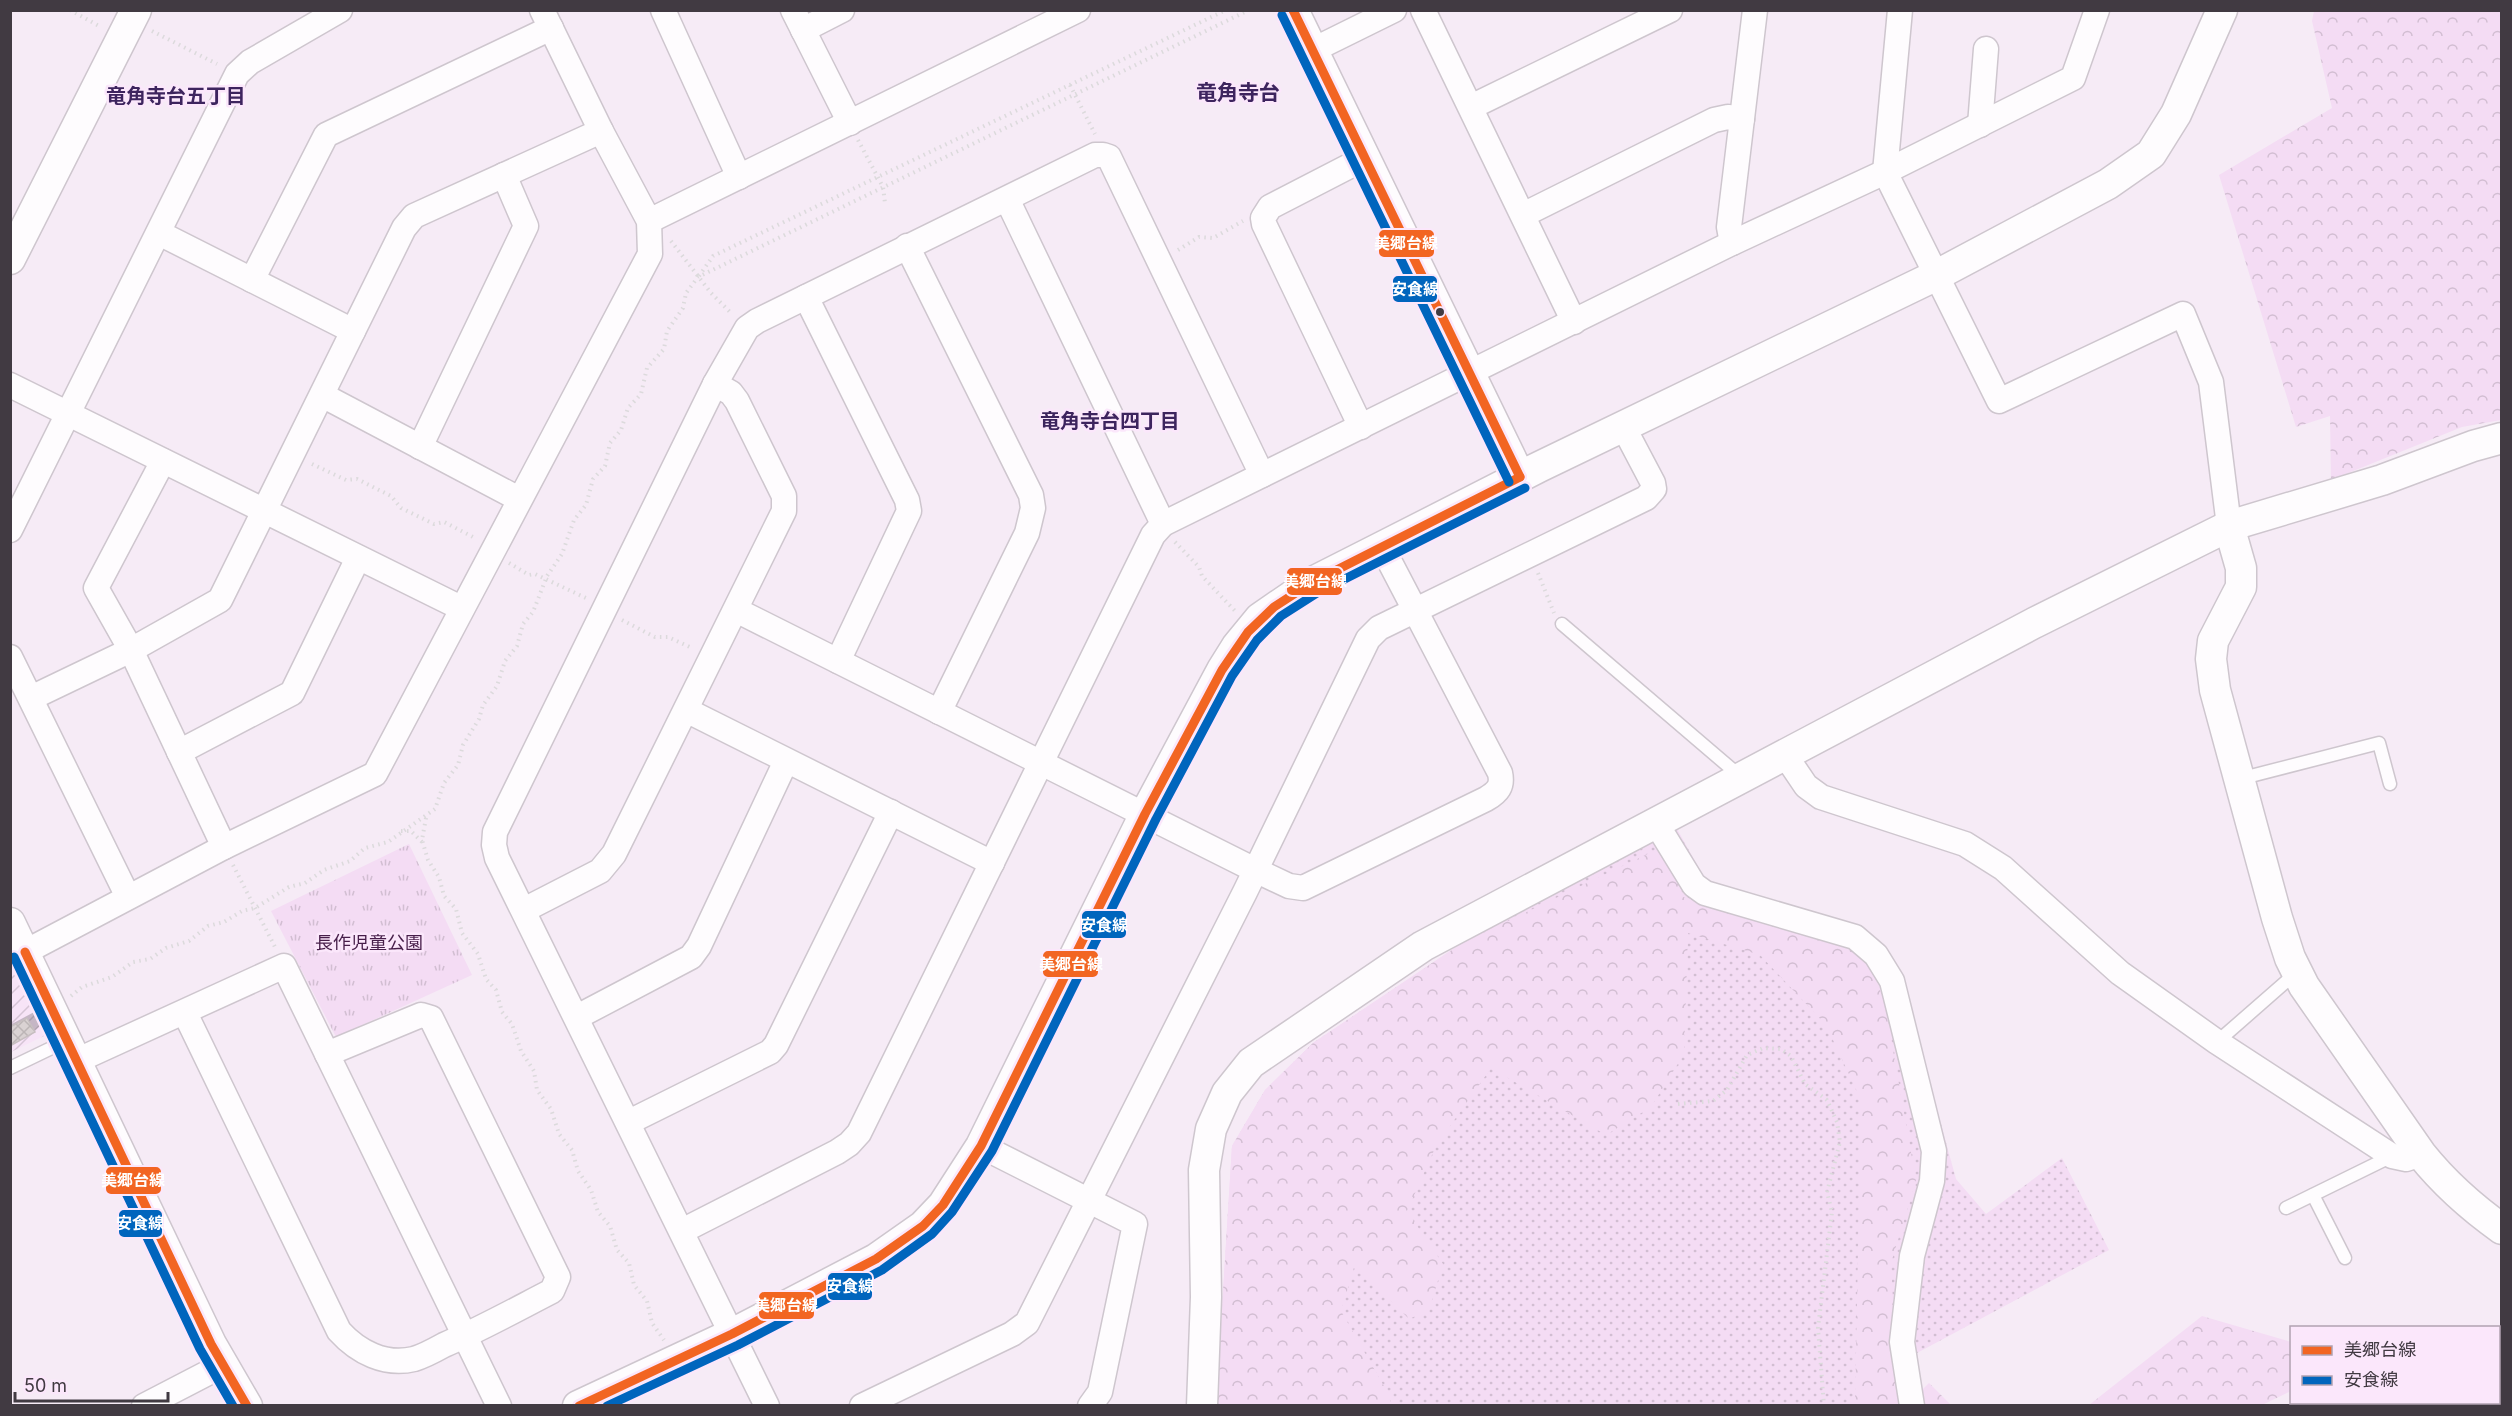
<svg xmlns="http://www.w3.org/2000/svg" width="2512" height="1416" viewBox="0 0 2512 1416" font-family="Inter,'Noto Sans JP',sans-serif">
<style>
.industrial{fill:url(#industrial-furrows)}
.grass{fill:url(#grass-dots)}
.forest{fill:url(#forest-crowns)}
.park{fill:url(#park-tufts)}
.shadow{fill:#0003}
.building{fill:url(#building-cross-hatch);stroke:#c7bec0;stroke-width:1.5}
.lines{fill:none;stroke-linecap:round;stroke-linejoin:round}
.service-casing{stroke:#cec6ce;stroke-width:15}
.minor-casing{stroke:#cec6ce;stroke-width:27}
.tertiary-casing{stroke:#cec6ce;stroke-width:33}
.path{stroke:#dcdadc;stroke-width:4;stroke-dasharray:1.5 4.5;stroke-linecap:butt}
.service{stroke:#fefcfe;stroke-width:12}
.minor{stroke:#fefcfe;stroke-width:24}
.tertiary{stroke:#fefcfe;stroke-width:30}
.bus-1-casing{stroke:#fbe7fb;stroke-width:14}
.bus-2-casing{stroke:#fbe7fb;stroke-width:14}
.bus-1{stroke:#f26522;stroke-width:9}
.bus-2{stroke:#0065bd;stroke-width:9}
.bus-dot{fill:#413a42;stroke:#fbe7fb;stroke-width:2}
.labels{text-anchor:middle;stroke-width:5;stroke-linejoin:round;paint-order:stroke}
.park-label{font-size:18px;fill:#471e4a;stroke:#fbe7fb}
.neighbourhood-label{font-size:20px;font-weight:bold;fill:#3d245e;stroke:#fbe7fb}
.quarter-label{font-size:21px;font-weight:bold;fill:#3d245e;stroke:#fbe7fb}
.line-badge{stroke:#fbe7fb;stroke-width:2}
.badge-label{font-size:16px;text-anchor:middle;font-weight:bold;fill:#fff}
</style>
<defs>
<pattern id="industrial-furrows" width="10" height="10" patternUnits="userSpaceOnUse" patternTransform="scale(1.5)"><rect width="10" height="10" fill="#f7e4f7"/><path d="M-1 1l2-2M0 10L10 0M9 11l2-2" fill="none" stroke="#d5c4d5"/></pattern>
<pattern id="grass-dots" width="8" height="8" patternUnits="userSpaceOnUse" patternTransform="scale(1.5)"><rect width="8" height="8" fill="#f4dcf4"/><path d="M2 2h.1M6 6h.1" fill="none" stroke="#d2bed2" stroke-width="1.8" stroke-linecap="round"/></pattern>
<pattern id="forest-crowns" width="20" height="18" patternUnits="userSpaceOnUse" patternTransform="scale(1.5)"><rect width="20" height="18" fill="#f4dcf4"/><path d="M2 6a3 3 0 1 1 6 0M12 15a3 3 0 1 1 6 0" fill="none" stroke="#d2bed2"/></pattern>
<pattern id="park-tufts" width="24" height="20" patternUnits="userSpaceOnUse" patternTransform="scale(1.5)"><rect width="24" height="20" fill="#f4dcf4"/><path d="M3 7l-1-3M5 7V3M7 7l1-3M15 17l-1-3M17 17v-4M19 17l1-3" fill="none" stroke="#d2bed2"/></pattern>
<pattern id="building-cross-hatch" width="8" height="8" patternUnits="userSpaceOnUse" patternTransform="scale(1.5)"><rect width="8" height="8" fill="#dad2d3"/><path d="M0 0l8 8M0 8l8-8" fill="none" stroke="#bcb5b6"/></pattern>
</defs>
<rect width="100%" height="100%" fill="#f6ebf6"/>
<path class="industrial" d="M10 966 44 1036 11 1052H10Z"/>
<path class="grass" d="M1676 827 1711 890 1831 917 1861 930 1904 989 1956 1179 1986 1214 2062 1158 2109 1250 1917 1353 1920 1392 1924 1405 1216 1406 1232 1146 1265 1090 1313 1043 1462 943Z"/>
<g class="forest">
<path d="M2314 11H2501V420L2462 427 2331 480 2330 416 2296 427 2219 175 2332 108 2312 21Z"/>
<path d="M1660 848 1683 897 1820 934 1866 961 1884 999 1916 1181 1891 1263 1898 1393 1901 1405H1855L1861 1100 1826 1025 1760 955 1688 933 1684 1054 1651 1107 1606 1135 1491 1068 1436 1146 1407 1211 1443 1264 1429 1310 1409 1319 1355 1264 1341 1311 1389 1395 1391 1405 1216 1406 1232 1146 1265 1090 1313 1043 1462 943Z"/>
<path d="M2202 1316 2291 1342V1391L2262 1405H2089Z"/>
<path d="M1929 1383 1951 1405H1924L1920 1392Z"/>
</g>
<path class="park" d="M409 844 472 975 336 1037 271 911Z"/>
<path class="shadow" d="M36 1011 43 1023 34 1031 10 1044V1025Z"/>
<path class="building" d="M27 1018 35 1032 10 1046V1027Z"/>
<g class="lines">
<g class="service-casing">
<g id="service">
<path d="M1562 624 1741 777"/>
<path d="M2239 779 2379 743 2390 784"/>
<path d="M2217 1042 2297 972"/>
<path d="M10 1068 66 1041"/>
<path d="M2313 1195 2345 1258"/>
<path d="M2286 1208 2392 1156"/>
</g>
</g>
<g class="minor-casing">
<g id="minor">
<path d="M663 10 739 177"/>
<path d="M793 10 850 123"/>
<path d="M1423 10 1574 322"/>
<path d="M1900 10 1885 172 1999 401 2183 314 2211 382 2229 526"/>
<path d="M803 30 842 10"/>
<path d="M1313 50 1394 10"/>
<path d="M1471 107 1670 10"/>
<path d="M1980 125 1986 49"/>
<path d="M1007 199 1163 524"/>
<path d="M1523 215 1714 120 1728 117 1742 119"/>
<path d="M649 221 1078 10"/>
<path d="M159 233 353 331"/>
<path d="M1732 243 1729 227 1755 10"/>
<path d="M907 246 1031 495 1033 508 1027 533 939 712"/>
<path d="M252 280 326 135 551 28"/>
<path d="M806 297 907 500 909 511 838 661"/>
<path d="M10 385 461 608"/>
<path d="M322 395 519 499"/>
<path d="M1361 427 1264 224 1263 218 1270 207 1365 158"/>
<path d="M420 447 526 226 504 175"/>
<path d="M163 461 96 588 131 650 224 847"/>
<path d="M10 530 237 74 250 62 340 10"/>
<path d="M736 610 1255 870 1289 886 1303 888 1486 799C1498 792 1503 786 1500 773L1382 547"/>
<path d="M10 657 128 897"/>
<path d="M31 698 131 650 220 600 404 228 414 216 601 131"/>
<path d="M686 710 992 863"/>
<path d="M179 752 292 693 358 558"/>
<path d="M1785 755 1806 786 1821 797 1965 844 2003 868 2120 973 2217 1042 2392 1156 2406 1159 2421 1154"/>
<path d="M1656 823 1694 885 1705 893 1855 937 1876 955 1892 981 1934 1151 1932 1181 1912 1256 1902 1342 1912 1406"/>
<path d="M524 910 600 871 614 854 784 511V496L737 401 731 393 715 384"/>
<path d="M25 952 224 847 375 774 650 254 649 221 601 131 542 10"/>
<path d="M185 1013 339 1331C358 1352 385 1366 414 1359 424 1356 435 1350 444 1345 481 1329 517 1309 552 1291L558 1277 431 1018 421 1015 327 1054"/>
<path d="M577 1017 691 957 699 946 786 761"/>
<path d="M76 1061 284 966 499 1406"/>
<path d="M629 1122 770 1052 776 1045 891 812"/>
<path d="M981 1146 1135 1224 1100 1392 1090 1406"/>
<path d="M682 1231 837 1152 849 1144 859 1133 1153 535 1163 524 1732 243 1885 172 2073 78 2097 10"/>
<path d="M144 1406 223 1365"/>
<path d="M767 1406 497 858 494 845 495 832 715 384 747 328 757 321 1095 155H1103L1109 157 1262 475"/>
<path d="M862 1406 1012 1334 1027 1323 1245 892 1368 639 1379 628 1646 498 1654 489 1653 483 1624 428"/>
</g>
</g>
<g class="tertiary-casing">
<g id="tertiary">
<path d="M1293 10 1520 477"/>
<path d="M10 259 136 10"/>
<path d="M2229 526 2241 568V587L2213 641 2211 659 2215 690 2277 918 2290 958 2304 986 2421 1154C2445 1184 2471 1207 2502 1229"/>
<path d="M10 923 211 1344 247 1406"/>
<path d="M578 1406 732 1334 876 1259 923 1226 943 1205 981 1146 1145 814 1222 670 1237 646 1260 618 1311 583 1382 547 1539 467 1935 276 2108 184 2151 154 2176 114 2222 10"/>
<path d="M1202 1406 1206 1297 1204 1170 1211 1129 1227 1093 1251 1063 1423 946 2034 623 2229 526 2382 480 2473 446 2502 438"/>
</g>
</g>
<g class="path">
<path d="M70 10 101 27"/>
<path d="M152 31 217 64"/>
<path d="M1070 85 1095 134"/>
<path d="M858 140 883 187 885 203"/>
<path d="M671 241 711 293 731 313"/>
<path d="M1178 250 1199 237 1213 238 1243 221"/>
<path d="M699 276 713 256 1226 10"/>
<path d="M312 464 346 480 357 479 391 496 401 508 434 524 444 522 475 538"/>
<path d="M1175 542 1199 567 1202 576 1236 612"/>
<path d="M509 563 529 575 535 574 588 599"/>
<path d="M1538 573 1554 613"/>
<path d="M622 620 655 637H668L692 648"/>
<path d="M426 818 422 840 428 860 439 877 444 896 456 909 462 933 478 954 486 979 496 990 502 1012 512 1024 521 1051 534 1071 537 1090 551 1109 559 1134 572 1150 578 1171 591 1190 598 1212 610 1226 617 1250 629 1263 634 1285 647 1301 652 1323 664 1340"/>
<path d="M401 831H411L422 842"/>
<path d="M233 865 275 947"/>
<path d="M71 996 82 987 112 977 133 962 150 959 166 948 189 941 208 926 224 922 242 911 255 908 289 887 305 883 324 870 350 861 365 848 388 842 435 809 444 783 458 765 463 745 479 719 483 705 497 686 505 661 517 646 523 624 533 612 547 576 562 554 574 520 586 505 593 479 605 466 610 443 621 430 628 408 641 394 647 368 664 349 667 331 683 308 686 293 698 277 1249 10"/>
<path d="M1678 1104 1713 1101 1727 1090 1747 1055 1763 1048 1781 1049 1791 1056 1805 1084 1827 1100 1837 1122 1840 1142 1827 1192 1832 1212 1818 1328 1824 1406"/>
</g>
<use href="#service" class="service"/>
<use href="#minor" class="minor"/>
<use href="#tertiary" class="tertiary"/>
<g class="bus-1-casing">
<g id="bus-1">
<path d="M1293 10 1520 477"/>
<path d="M25 952 211 1344 247 1406"/>
<path d="M579 1406 732 1334 876 1259 923 1226 943 1205 981 1146 1145 814 1222 670 1248 632 1274 607 1311 583 1520 477"/>
</g>
</g>
<g class="bus-2-casing">
<g id="bus-2">
<path d="M1282 15 1509 482"/>
<path d="M14 957 200 1349 233 1406"/>
<path d="M607 1406 738 1345 882 1270 932 1234 952 1212 992 1151 1156 819 1232 676 1257 640 1281 616 1317 593 1525 488"/>
</g>
</g>
<use href="#bus-1" class="bus-1"/>
<use href="#bus-2" class="bus-2"/>
</g>
<circle class="bus-dot" cx="1440" cy="312" r="5"/>
<g class="labels">
<g class="park-label">
<text x="369" y="949">長作児童公園</text>
</g>
<g class="neighbourhood-label">
<text x="176" y="103">竜角寺台五丁目</text>
<text x="1110" y="428">竜角寺台四丁目</text>
</g>
<g class="quarter-label">
<text x="1238" y="100">竜角寺台</text>
</g>
</g>
<g class="line-badge">
<rect x="1378" y="229" width="57" height="29" rx="6" fill="#f26522"/>
<rect x="1392" y="275" width="46" height="28" rx="6" fill="#0065bd"/>
<rect x="1286" y="567" width="57" height="29" rx="6" fill="#f26522"/>
<rect x="1081" y="910" width="46" height="29" rx="6" fill="#0065bd"/>
<rect x="1042" y="950" width="57" height="28" rx="6" fill="#f26522"/>
<rect x="105" y="1166" width="57" height="29" rx="6" fill="#f26522"/>
<rect x="118" y="1209" width="45" height="29" rx="6" fill="#0065bd"/>
<rect x="827" y="1272" width="46" height="29" rx="6" fill="#0065bd"/>
<rect x="758" y="1291" width="57" height="29" rx="6" fill="#f26522"/>
</g>
<g class="badge-label">
<text x="1406" y="249">美郷台線</text>
<text x="1415" y="295">安食線</text>
<text x="1315" y="587">美郷台線</text>
<text x="1104" y="931">安食線</text>
<text x="1071" y="970">美郷台線</text>
<text x="133" y="1186">美郷台線</text>
<text x="140" y="1229">安食線</text>
<text x="850" y="1292">安食線</text>
<text x="786" y="1311">美郷台線</text>
</g>
<rect width="2512" height="1416" fill="none" stroke="#413a42" stroke-width="24"/>
<rect x="2290" y="1326" width="210" height="78" fill="#fbe7fb" stroke="#b1a2b1" stroke-width="1.5"/>
<rect x="2302" y="1346" width="30" height="9" fill="#f26522" stroke="#b1a2b1" stroke-width="1.5"/>
<text x="2344" y="1356" font-size="18" fill="#413a42">美郷台線</text>
<rect x="2302" y="1376" width="30" height="9" fill="#0065bd" stroke="#b1a2b1" stroke-width="1.5"/>
<text x="2344" y="1386" font-size="18" fill="#413a42">安食線</text>
<path d="M15 1392v9h153v-9" fill="none" stroke="#413a42" stroke-width="3"/>
<text x="24" y="1392" font-size="18" fill="#413a42" stroke="#fbe7fb" stroke-width="4.5" paint-order="stroke">50 m</text>
</svg>
